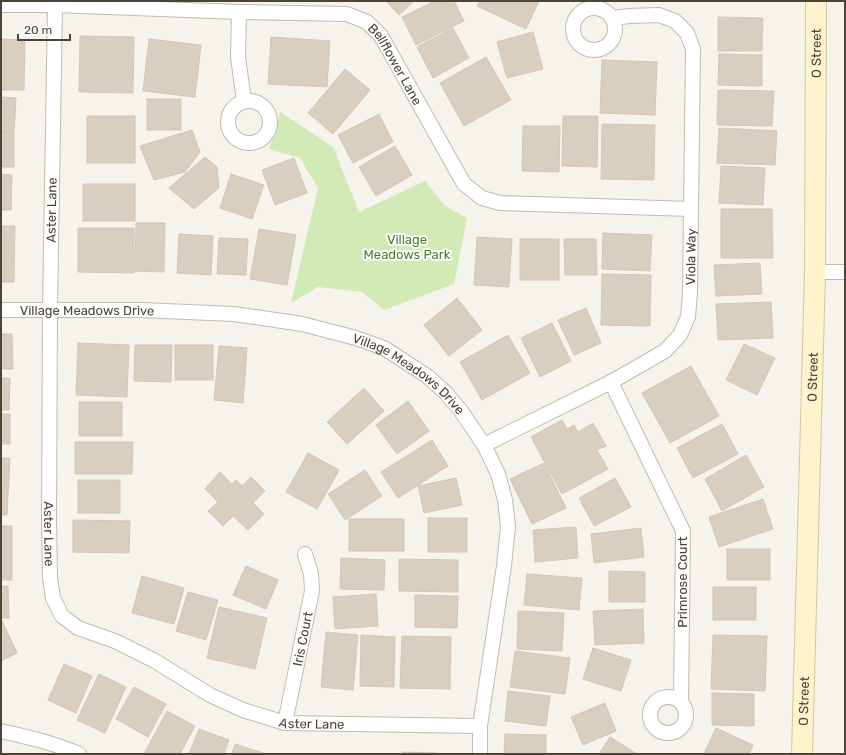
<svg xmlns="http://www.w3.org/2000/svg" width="846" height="755" viewBox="0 0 846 755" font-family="Rubik,sans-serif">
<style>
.green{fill:#d2eab5}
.building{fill:#d8cfc1;stroke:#d3c7b4}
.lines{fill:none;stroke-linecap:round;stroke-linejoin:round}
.street-casing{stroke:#c2bbae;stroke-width:16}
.secondary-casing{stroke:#d6c79b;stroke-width:22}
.street{stroke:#fff;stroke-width:14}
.secondary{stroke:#fff3cd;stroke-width:20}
.labels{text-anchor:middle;stroke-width:4;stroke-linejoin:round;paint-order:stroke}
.street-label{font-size:13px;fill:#4b4439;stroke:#fff}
.park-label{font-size:13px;fill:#4a7f2a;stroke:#fff}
</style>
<rect width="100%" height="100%" fill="#f6f3ec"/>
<path class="green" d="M280 112 333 147 359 212 425 181 445 206 467 218 454 284 384 310 362 292 318 287 291 303 318 188 300 158 269 149Z"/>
<g class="building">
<path d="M386 1H414L399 15Z"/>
<path d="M435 1H454L464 21 416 45 402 17Z"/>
<path d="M480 1H539L526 29 477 6Z"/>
<path d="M718 17 763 18 762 51H718Z"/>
<path d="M453 28 469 58 433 78 417 47Z"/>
<path d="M533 32 543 69 507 78 497 42Z"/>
<path d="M80 36 134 37 133 93 79 92Z"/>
<path d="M271 37 330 41 327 87 268 84Z"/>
<path d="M1 39 25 40 24 90H1Z"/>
<path d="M149 39 201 45 195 97 143 91Z"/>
<path d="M719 54 762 55V86L718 85Z"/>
<path d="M486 57 511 100 464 126 440 83Z"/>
<path d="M602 60 657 62 655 115 600 113Z"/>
<path d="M345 69 370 90 333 134 308 113Z"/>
<path d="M718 90 774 91 772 126 717 125Z"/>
<path d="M1 97 16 98 14 132 1 131Z"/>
<rect x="147" y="99" width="34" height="31"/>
<path d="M379 114 393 142 353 163 338 135Z"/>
<rect x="87" y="116" width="48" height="47"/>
<path d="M563 116H598L597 167 562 166Z"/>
<path d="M602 124 655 125 654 180 601 179Z"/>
<path d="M523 126H560L559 172 522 171Z"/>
<path d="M719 128 777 131 775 165 717 163Z"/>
<path d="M192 130 200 152 185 172 154 180 140 146Z"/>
<rect x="1" y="132" width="13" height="35"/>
<path d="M395 146 412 175 376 196 359 167Z"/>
<path d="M205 157 217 167 219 188 194 209 169 188Z"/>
<path d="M294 158 307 193 275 205 262 170Z"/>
<path d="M721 166 765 168 763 205 719 203Z"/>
<path d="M1 174 12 175 11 210H1Z"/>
<path d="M231 174 264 185 252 219 220 208Z"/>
<rect x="83" y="184" width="52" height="37"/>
<path d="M721 209H772L773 258H721Z"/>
<path d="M136 223H165L164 272 135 271Z"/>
<path d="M1 226H15L14 282H1Z"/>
<path d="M78 228H134V273L78 272Z"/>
<path d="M259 229 296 235 287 285 250 279Z"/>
<path d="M603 233 652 235 650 271 602 269Z"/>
<path d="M179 234 213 236 211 275 177 273Z"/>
<path d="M477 237 512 239 509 287 474 285Z"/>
<path d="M219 238 248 239 246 275 217 274Z"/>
<rect x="520" y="239" width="39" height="41"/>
<path d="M564 239H596L597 275H565Z"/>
<path d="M760 263 762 294 716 296 714 265Z"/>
<path d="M602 274 651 275 650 326 601 325Z"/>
<path d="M457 298 482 330 449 356 424 325Z"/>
<path d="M771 302 773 338 718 340 716 304Z"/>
<path d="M586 308 601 343 574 355 558 320Z"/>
<path d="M552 323 571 361 540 377 521 338Z"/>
<path d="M1 334H12L13 369H1Z"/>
<path d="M508 335 530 373 482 400 460 362Z"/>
<path d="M78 343 129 345 127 397 76 395Z"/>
<path d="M744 344 775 358 757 395 726 380Z"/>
<path d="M135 345H172L171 382 134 381Z"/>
<rect x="175" y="345" width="38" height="35"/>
<path d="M219 346 247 348 243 403 214 400Z"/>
<path d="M691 366 719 416 670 443 642 393Z"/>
<path d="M1 378H10L9 410H1Z"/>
<path d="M364 388 384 411 347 444 327 422Z"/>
<path d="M408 401 429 431 397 454 376 425Z"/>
<rect x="79" y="402" width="43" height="34"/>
<rect x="1" y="414" width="9" height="30"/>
<path d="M562 420 567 429 574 425 578 432 593 423 606 446 597 450 608 469 562 494 531 437Z"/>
<path d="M722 424 738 454 693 478 677 448Z"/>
<path d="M432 440 448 466 398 498 381 472Z"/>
<path d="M75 442H133L132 474H75Z"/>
<path d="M308 453 339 470 317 509 286 492Z"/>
<path d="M746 455 764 487 722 511 705 479Z"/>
<path d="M1 458H10L7 515H1Z"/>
<path d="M544 463 566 508 532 524 510 479Z"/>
<path d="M365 470 382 496 345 520 328 494Z"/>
<path d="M220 472 232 484 236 480 242 486 251 477 265 491 253 503 264 514 248 530 233 516 223 526 208 511 218 502 205 489Z"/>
<path d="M456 478 462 505 424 513 418 486Z"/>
<path d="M615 478 631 507 594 526 579 498Z"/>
<rect x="78" y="480" width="42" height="33"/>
<path d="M763 499 773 529 719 547 709 517Z"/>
<rect x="428" y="518" width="39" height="34"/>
<rect x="349" y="519" width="55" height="32"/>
<path d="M73 520 130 521 129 553 73 552Z"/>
<rect x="1" y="526" width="11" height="54"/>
<path d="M576 527 578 558 535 562 533 530Z"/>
<path d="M641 528 644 557 594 563 591 534Z"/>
<rect x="727" y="549" width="43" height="31"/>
<path d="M341 558 385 560 384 590 340 589Z"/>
<path d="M399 559 458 560V592L399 591Z"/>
<path d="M246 566 278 580 266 609 233 595Z"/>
<path d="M609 571 645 572V602H609Z"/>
<path d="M527 574 582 578 579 610 524 605Z"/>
<path d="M142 576 184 588 174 624 132 613Z"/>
<path d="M1 586H8L9 618H1Z"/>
<rect x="713" y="587" width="43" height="33"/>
<path d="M188 592 218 600 206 640 176 631Z"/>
<path d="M376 594 378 626 335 629 333 597Z"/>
<path d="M415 595 458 596 457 628 415 627Z"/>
<path d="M219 607 267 618 255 669 207 658Z"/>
<path d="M643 609 644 643 595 645 593 611Z"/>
<path d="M518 611 564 613 562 651 517 649Z"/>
<path d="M1 621H2L17 653 1 661Z"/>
<path d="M326 632 358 635 353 690 321 687Z"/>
<path d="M361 635 395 637 394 687 360 686Z"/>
<path d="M713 635 767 636 765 691 711 689Z"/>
<path d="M402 636 451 637 450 689 400 688Z"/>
<path d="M593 648 631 660 621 691 583 679Z"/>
<path d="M515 651 570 658 565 694 510 687Z"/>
<path d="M64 664 92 676 76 713 48 700Z"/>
<path d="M99 674 126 687 105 733 77 720Z"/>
<path d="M134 687 166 704 148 737 116 719Z"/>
<path d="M508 691 550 696 546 726 505 721Z"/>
<path d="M712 693 754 694V726L712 725Z"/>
<path d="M605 703 616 731 583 745 571 717Z"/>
<path d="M167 711 195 726 180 754H144Z"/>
<path d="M716 728 753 745 749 754H704Z"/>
<path d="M199 729 229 740 224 754H189Z"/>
<path d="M505 734 546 735V754H504Z"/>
<path d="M610 737 637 754H599Z"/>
<path d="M235 744 266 754H232Z"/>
<path d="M402 752 438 753V754H402Z"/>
</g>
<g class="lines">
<g class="street-casing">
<g id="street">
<path id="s1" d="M1 5H55L239 12 347 14 367 22 381 36 464 184 482 198 500 203 691 209"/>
<path id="s2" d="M55 5 50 310 49 520 50 578 53 598 62 616 78 628 115 641 155 661 210 695 243 710 285 723 480 726"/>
<circle cx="594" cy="29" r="21"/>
<path d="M239 12 238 57 244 101"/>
<circle cx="249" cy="122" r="21"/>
<path d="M815 272H845"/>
<path id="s3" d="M1 310H141L234 314 302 324 356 338 384 348 427 376 446 393 461 411 484 445 498 474 505 500 508 526 504 566 480 726V754"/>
<path d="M611 382 683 531 681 702"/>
<path id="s4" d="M484 445 611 382 665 351 680 335 688 317 690 292 693 49 687 33 675 21 659 15 629 16 613 18"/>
<circle cx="668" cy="715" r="18"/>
<path id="s5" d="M285 723 312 591 311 574 305 554"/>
<path d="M1 731C28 737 54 743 79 754"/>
</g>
</g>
<g class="secondary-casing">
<g id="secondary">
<path id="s6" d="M802 754 815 272 816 1"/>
</g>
</g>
<use href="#street" class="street"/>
<use href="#secondary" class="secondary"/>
</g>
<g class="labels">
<g class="street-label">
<text dy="5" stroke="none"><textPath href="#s6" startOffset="701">O Street</textPath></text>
<text dy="5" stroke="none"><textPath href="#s1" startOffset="419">Bellflower Lane</textPath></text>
<text transform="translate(51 210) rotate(-89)" y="5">Aster Lane</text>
<text dy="5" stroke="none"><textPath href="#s4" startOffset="306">Viola Way</textPath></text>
<text dy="5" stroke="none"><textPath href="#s3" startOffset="86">Village Meadows Drive</textPath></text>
<text dy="5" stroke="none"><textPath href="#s3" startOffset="422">Village Meadows Drive</textPath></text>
<text dy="5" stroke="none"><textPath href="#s6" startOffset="377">O Street</textPath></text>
<text dy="5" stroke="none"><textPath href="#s2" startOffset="529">Aster Lane</textPath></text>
<text transform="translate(682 582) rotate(-90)" y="5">Primrose Court</text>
<text dy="5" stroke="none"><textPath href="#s5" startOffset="86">Iris Court</textPath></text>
<text dy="5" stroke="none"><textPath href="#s6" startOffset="53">O Street</textPath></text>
<text dy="5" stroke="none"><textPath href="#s2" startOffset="889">Aster Lane</textPath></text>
</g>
<g class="park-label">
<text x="407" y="244">Village<tspan x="407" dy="15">Meadows Park</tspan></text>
</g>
</g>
<rect width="846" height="755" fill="none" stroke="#4b4439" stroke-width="4"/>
<path d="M18 34v6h52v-6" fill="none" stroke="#4b4439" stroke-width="2"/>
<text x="24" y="34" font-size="12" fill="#4b4439" stroke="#ffffff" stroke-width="3" paint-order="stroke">20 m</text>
</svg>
